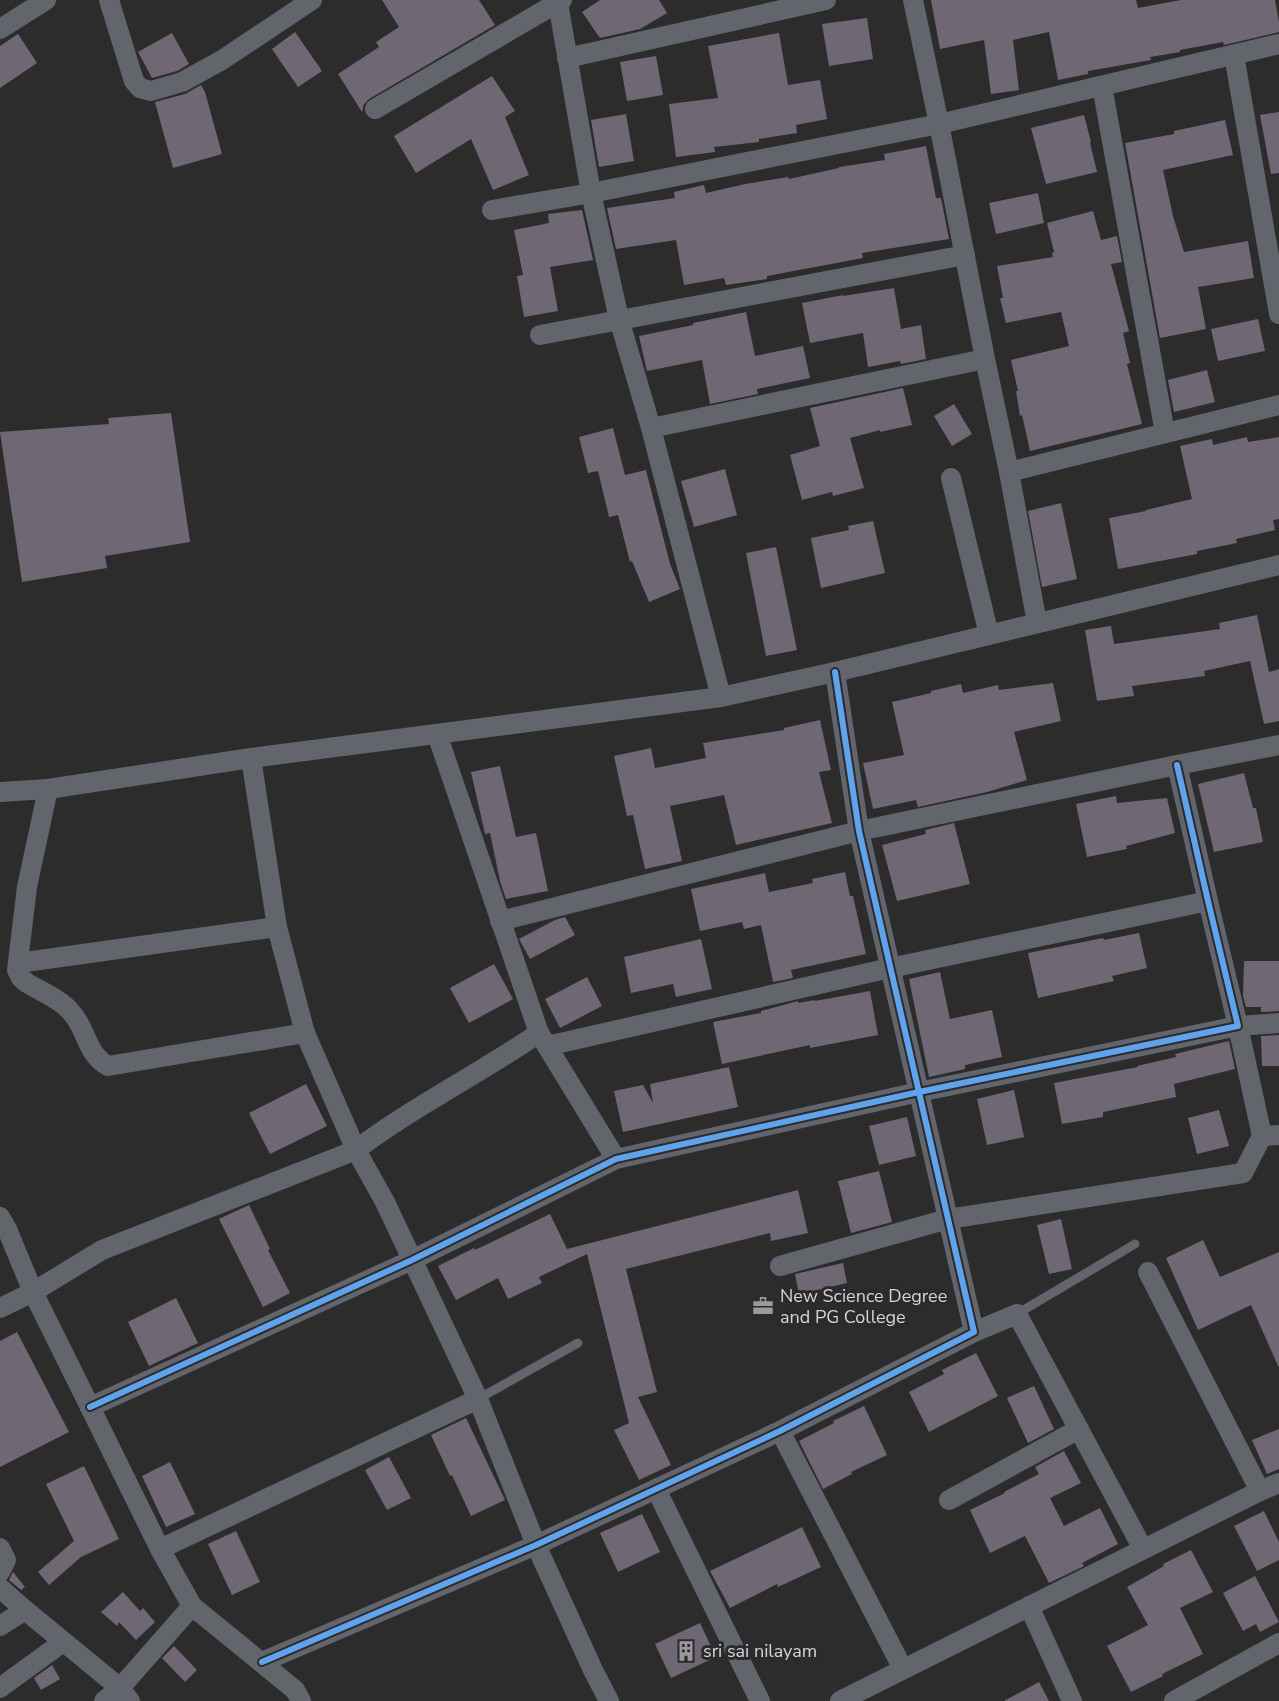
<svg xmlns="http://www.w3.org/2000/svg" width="1279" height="1701" viewBox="0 0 1279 1701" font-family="'Nunito Sans',sans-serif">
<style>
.building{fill:#6f6773}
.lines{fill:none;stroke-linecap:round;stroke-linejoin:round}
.lane{stroke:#63656d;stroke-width:9}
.street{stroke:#63656d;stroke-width:20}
.cycleway-casing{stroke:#2b2b2e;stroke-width:10}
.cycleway{stroke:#60a3ed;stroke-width:6}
.labels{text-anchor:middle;stroke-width:6;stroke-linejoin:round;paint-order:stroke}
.poi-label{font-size:18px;fill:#d5d5d7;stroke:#2b2b2e;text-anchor:start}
</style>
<rect width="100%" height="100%" fill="#2c2c2d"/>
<g class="building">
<path d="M382 0H479L495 25 369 99 364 104 362 112 338 74 379 47 376 42 399 27Z"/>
<path d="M600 0H659L667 13 640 29 600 38 582 12Z"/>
<path d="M931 0H1136L1138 8 1181 0H1275L1279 22V32L1224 45 1223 42 1180 50V52L1150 57 1151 60 1088 71V74L1058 80 1049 32 1013 40 1019 90 991 94 984 40 940 49Z"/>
<path d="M867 18 873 59 829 66 822 24Z"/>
<path d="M295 32 322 71 298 87 272 49Z"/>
<path d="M172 33 189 64 177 71 152 78 138 52Z"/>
<path d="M779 33 788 85 820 80 827 119 796 125 797 133 759 139V142L714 147 715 152 676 157 669 104 718 98 708 46Z"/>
<path d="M18 34 37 63 0 88V46Z"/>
<path d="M656 56 663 95 627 101 620 62Z"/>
<path d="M492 76 515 111 505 117 529 175 493 190 471 139 416 173 394 136Z"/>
<path d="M201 85 205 92 222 154 173 168 155 102 185 94Z"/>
<path d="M1279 112V173L1271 174 1260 115Z"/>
<path d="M626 114 634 161 599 167 591 120Z"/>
<path d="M1084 115 1091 142 1090 143 1097 172 1046 184 1031 128Z"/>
<path d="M1225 120 1233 155 1163 170 1173 216 1184 252 1248 241 1254 278 1198 287 1206 329 1160 338 1125 143 1174 134V131Z"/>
<path d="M926 146 936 198H941L949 239 862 253 863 258 767 276V279L726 285 724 278 684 285 676 240 616 249 607 208 675 198 674 192 704 185 706 193 745 184 788 177 789 179 839 168V167L885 160 884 154Z"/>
<path d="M1038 193 1044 223 996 234 989 203Z"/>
<path d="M582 210 593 260 550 267 558 311 524 317 517 276 523 275 514 230 549 223 548 214Z"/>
<path d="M1093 211 1101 240 1117 236 1122 262 1111 264 1129 331 1123 333 1130 363 1127 364 1142 424 1030 451 1022 415 1020 416 1016 391H1018L1011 360 1069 346 1061 312 1006 323 1000 298H1003L997 266 1053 257 1052 253 1054 252 1047 223Z"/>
<path d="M894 288 901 329 921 325 926 359 901 364 900 361 868 367 863 333 810 343 802 303 843 295V296Z"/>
<path d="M746 312 755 356 803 346 810 378 757 389 758 394 710 404 702 360 647 371 639 336 693 325V323Z"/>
<path d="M1258 319 1265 351 1218 361 1211 329Z"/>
<path d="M1207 370 1215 402 1174 412 1168 380Z"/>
<path d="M903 388 912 425 880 432V430L850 438 864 488 833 496 832 492 802 500 790 455 820 446 810 408Z"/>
<path d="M954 404 972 434 952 446 934 416Z"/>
<path d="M171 413 190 542 105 556 107 568 22 582 0 432 109 424 108 418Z"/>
<path d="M613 428 625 475 646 470 670 564 680 589 649 602 632 561 630 562 618 515 609 517 598 471 588 473 579 437Z"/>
<path d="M1247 437 1248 442 1279 437V519L1273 520 1275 530 1236 539 1237 543 1197 551V554L1118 569 1109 518 1146 511V510L1192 499 1180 446 1212 439 1213 445Z"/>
<path d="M725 469 737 515 694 527 681 481Z"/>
<path d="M1061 503 1077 579 1042 587 1028 511Z"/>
<path d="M873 521 885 573 821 588 811 538 849 530 848 526Z"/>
<path d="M776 547 797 650 766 656 746 553Z"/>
<path d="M1257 615 1269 672 1279 669V721L1264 724 1250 661 1204 671 1205 676 1132 686 1134 696 1097 701 1085 630 1111 626 1114 644 1220 629 1219 623Z"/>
<path d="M1053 683 1061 721 1014 732 1027 780 987 792 918 807 916 800 873 809 863 763 904 755 892 702 931 693V691L961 684 963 693 998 685 999 690Z"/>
<path d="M820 720 831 770 819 772 832 823 736 845 724 795 670 806 682 861 645 869 633 815 627 816 614 756 651 748 655 768 706 758 703 743 784 730V728Z"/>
<path d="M500 766 516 837 536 833 548 891 506 899 500 881 490 833 485 834 471 772Z"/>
<path d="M1244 773 1253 808H1256L1263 842 1214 852 1198 784Z"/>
<path d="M1116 796 1117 803 1167 798 1175 833 1126 846 1127 849 1087 857 1076 804Z"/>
<path d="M954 823 970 884 897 901 882 845 926 834 925 830Z"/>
<path d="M845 872 850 896H853L866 954 791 970 793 978 773 982 761 925 744 929 742 922 700 931 691 889 765 873 769 892 813 883 812 879Z"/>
<path d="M565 917 575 935 530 959 519 939 555 920Z"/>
<path d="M1139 933 1147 968 1112 976 1114 981 1038 998 1028 953 1103 938 1104 940Z"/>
<path d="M701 939 712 989 676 997 673 984 631 993 624 957Z"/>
<path d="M1244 961H1279V1011L1261 1012V1007H1246L1243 996Z"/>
<path d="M494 964 513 999 469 1023 450 988Z"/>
<path d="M940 972 950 1019 992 1010 1002 1057 965 1065V1069L929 1077 909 979Z"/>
<path d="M587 977 602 1006 560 1028 545 999Z"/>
<path d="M870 991 878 1035 810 1048V1045L722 1064 713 1022 761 1013V1011L798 1001V1003L815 1000V1001Z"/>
<path d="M1279 1035V1066H1262L1261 1036Z"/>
<path d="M1229 1041 1235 1069 1174 1084 1176 1097 1103 1112V1117L1062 1124 1054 1083 1138 1067 1137 1066 1176 1057 1175 1054Z"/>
<path d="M729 1067 738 1107 623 1132 614 1091 643 1085 653 1103 650 1084Z"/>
<path d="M306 1084 327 1126 270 1154 249 1113Z"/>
<path d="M1014 1090 1024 1137 987 1145 977 1099Z"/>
<path d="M1219 1110 1229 1146 1197 1154 1188 1118Z"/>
<path d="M907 1117 916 1156 879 1165 869 1126Z"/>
<path d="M879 1171 892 1222 851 1233 838 1181Z"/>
<path d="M798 1190 808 1233 771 1241 770 1233 626 1269 657 1392 638 1397 671 1465 639 1480 614 1430 629 1423 587 1254 539 1277 542 1283 508 1299 498 1278 456 1300 438 1266 474 1248 475 1250 550 1214 567 1249Z"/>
<path d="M249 1205 270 1249 268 1250 290 1293 263 1307 219 1219Z"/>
<path d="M1061 1219 1072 1269 1049 1274 1037 1225Z"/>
<path d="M1203 1240 1220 1277 1279 1252V1368L1251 1305 1198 1330 1166 1258Z"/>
<path d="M843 1263 847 1283 799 1294 795 1274Z"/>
<path d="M176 1298 198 1343 149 1366 128 1322Z"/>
<path d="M17 1332 69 1432 0 1467V1341Z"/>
<path d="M976 1353 998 1396 929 1432 909 1392 944 1374 942 1370Z"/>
<path d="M1034 1386 1054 1429 1028 1443 1007 1398Z"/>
<path d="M864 1406 887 1455 851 1472 852 1474 823 1489 799 1441 834 1423 833 1421Z"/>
<path d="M466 1418 505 1500 471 1516 452 1475 450 1476 431 1435Z"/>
<path d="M1279 1429V1469L1267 1474 1252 1440Z"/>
<path d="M1064 1451 1081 1483 1050 1498 1064 1526 1100 1508 1118 1544 1082 1563 1084 1566 1049 1583 1025 1536 990 1553 970 1510 1005 1493 1004 1492 1039 1474 1035 1467Z"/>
<path d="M389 1457 411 1498 387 1510 365 1470Z"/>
<path d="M170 1462 195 1514 166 1527 142 1476Z"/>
<path d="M84 1466 119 1539 81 1557 49 1585 38 1572 74 1541 46 1484Z"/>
<path d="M1264 1511 1279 1542V1560L1257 1571 1234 1526Z"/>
<path d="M642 1514 660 1552 618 1572 600 1533Z"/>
<path d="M802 1527 821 1567 778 1587 777 1584 730 1608 710 1571Z"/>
<path d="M236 1531 260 1582 232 1595 208 1544Z"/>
<path d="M1191 1550 1213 1592 1180 1608 1203 1654 1162 1674 1163 1676 1131 1692 1107 1646 1148 1625 1127 1587 1164 1566 1163 1564Z"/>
<path d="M13 1572 25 1587 21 1590 9 1580Z"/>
<path d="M1255 1576 1279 1622 1260 1632 1256 1624 1243 1631 1223 1593Z"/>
<path d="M123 1592 140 1611 143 1608 155 1622 136 1640 119 1622 117 1626 101 1612Z"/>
<path d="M700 1623 716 1657 671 1678 655 1644Z"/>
<path d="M174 1646 197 1670 185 1682 162 1658Z"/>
<path d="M52 1665 60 1679 41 1690 34 1678Z"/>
<path d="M1039 1682 1049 1701H1004Z"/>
</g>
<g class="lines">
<g class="lane">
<path d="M1017 1314 1135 1244"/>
<path d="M478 1399 578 1343"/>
</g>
<g class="street">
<path d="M109 0 134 81 140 88 151 91 182 82 222 60 312 0"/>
<path d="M555 0 558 3 591 193 619 319 651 428 721 697"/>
<path d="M913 0 939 124 985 359 1009 472 1037 623"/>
<path d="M0 29 46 0"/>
<path d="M1234 55 1279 314"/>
<path d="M567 58 826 0"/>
<path d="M1102 86 1165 433"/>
<path d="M375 109 562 0"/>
<path d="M492 210 591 193 939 124 1279 44"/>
<path d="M540 335 965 255"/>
<path d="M651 428 985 359"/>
<path d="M1009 472 1279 405"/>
<path d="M951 478 989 635"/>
<path d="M437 734 539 1033 616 1159"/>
<path d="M251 758 277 927 305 1033 356 1150 385 1202 478 1399 536 1545 593 1670 609 1701"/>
<path d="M48 789 27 887 17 970 21 978 27 983C40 991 62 1000 71 1012 87 1029 86 1054 108 1066L305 1033"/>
<path d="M0 792 48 789 251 758 721 697 835 672 1279 565"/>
<path d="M500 921 859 831 1177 765 1279 745"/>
<path d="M18 963 277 927"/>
<path d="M1279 1023 1238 1026 1262 1136 1279 1135"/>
<path d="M547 1046 890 968 1208 901"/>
<path d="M0 1217 7 1229 33 1292 90 1407 160 1549 192 1606 295 1690 301 1701"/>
<path d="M780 1266 948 1219 1243 1173 1262 1136"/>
<path d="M1148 1272 1260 1491"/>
<path d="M0 1308 33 1292 102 1250 356 1150C414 1106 479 1074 539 1033"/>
<path d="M974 1332 1017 1314 1143 1549"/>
<path d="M90 1407 412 1260 616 1159 919 1092 1238 1026 1208 901 1177 765"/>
<path d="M780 1431 903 1669"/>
<path d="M656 1489 760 1701"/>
<path d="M949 1500 1079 1429"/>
<path d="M0 1548 6 1560 0 1572"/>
<path d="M160 1549 478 1399"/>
<path d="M0 1588 25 1610"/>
<path d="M1029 1606 1072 1701"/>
<path d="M0 1626 25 1610 120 1688 130 1701"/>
<path d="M262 1662 536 1545 780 1431 974 1332 859 831 835 672"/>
<path d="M0 1688 63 1642"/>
<path d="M104 1701 120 1688 192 1606"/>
<path d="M840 1701 1260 1491 1279 1483"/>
<path d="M1174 1701 1279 1643"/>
</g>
<g class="cycleway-casing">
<g id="cycleway">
<path d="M90 1407 412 1260 616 1159 919 1092 1238 1026 1208 901 1177 765"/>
<path d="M262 1662 536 1545 780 1431 974 1332 859 831 835 672"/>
</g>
</g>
<use href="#cycleway" class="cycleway"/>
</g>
<defs>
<g id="office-bare" transform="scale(1.62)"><path d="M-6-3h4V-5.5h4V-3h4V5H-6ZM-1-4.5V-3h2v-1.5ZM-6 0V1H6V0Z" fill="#9a9a9c" stroke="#2b2b2e" stroke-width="2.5" paint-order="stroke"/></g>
<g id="building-bare" transform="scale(1.62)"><path d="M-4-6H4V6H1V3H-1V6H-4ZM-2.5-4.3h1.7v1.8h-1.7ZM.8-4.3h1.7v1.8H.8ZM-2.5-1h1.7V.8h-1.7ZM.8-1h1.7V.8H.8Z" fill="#9a9a9c" stroke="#2b2b2e" stroke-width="2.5" paint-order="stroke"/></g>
</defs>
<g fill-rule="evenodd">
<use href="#office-bare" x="763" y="1306"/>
<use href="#building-bare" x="686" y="1651"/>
</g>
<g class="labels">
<g class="poi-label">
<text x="780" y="1302">New Science Degree<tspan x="780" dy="21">and PG College</tspan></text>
<text x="703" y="1657">sri sai nilayam</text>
</g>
</g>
</svg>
